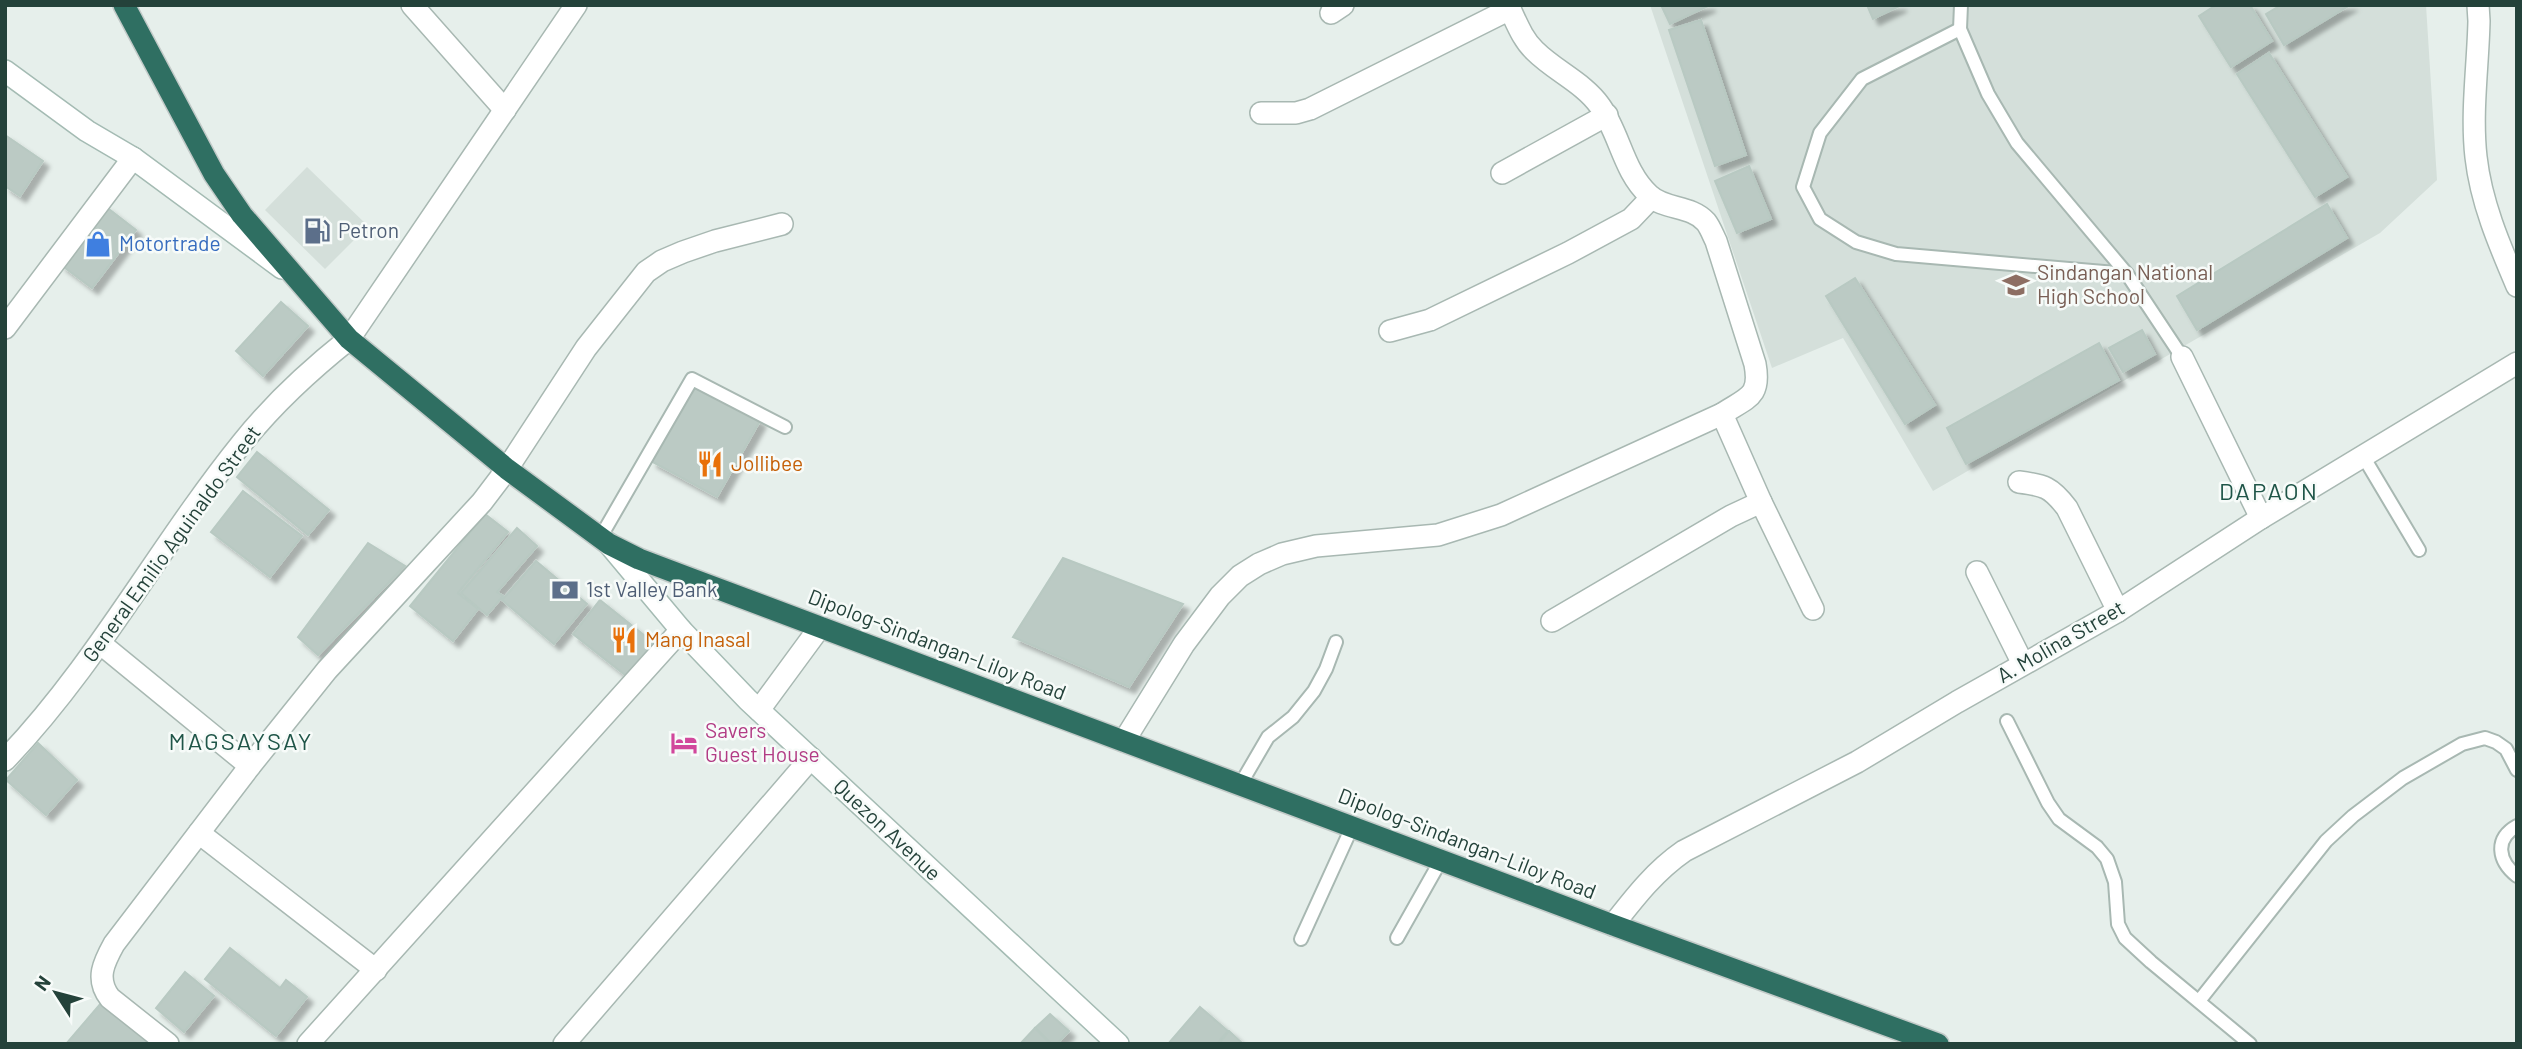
<svg xmlns="http://www.w3.org/2000/svg" width="2522" height="1049" viewBox="0 0 2522 1049" font-family="Barlow,sans-serif">
<style>
.built{fill:#d4dfda}
.building{fill:#bbcac4;stroke:#b8c9c2;stroke-width:2;filter:url(#shadow)}
.lines{fill:none;stroke-linecap:round;stroke-linejoin:round}
.lane-casing{stroke:#a8b8b2;stroke-width:16}
.street-casing{stroke:#a8b8b2;stroke-width:24}
.secondary-casing{stroke:#a4bbb3;stroke-width:24}
.highway-casing{stroke:#c2cac8;stroke-width:24}
.lane{stroke:#fff;stroke-width:12}
.street{stroke:#fff;stroke-width:21}
.secondary{stroke:#fff;stroke-width:21}
.highway{stroke:#2f6f62;stroke-width:21}
.labels{text-anchor:middle;stroke-width:5;stroke-linejoin:round;paint-order:stroke}
.service-label{font-size:21px;fill:#4e5e75;stroke:#f7fbf9;text-anchor:start}
.shop-label{font-size:21px;fill:#366cbe;stroke:#f7fbf9;text-anchor:start}
.education-label{font-size:21px;fill:#785e54;stroke:#f7fbf9;text-anchor:start}
.food-label{font-size:21px;fill:#c56008;stroke:#f7fbf9;text-anchor:start}
.street-label{font-size:21px;fill:#24423a;stroke:#f7fbf9}
.hotel-label{font-size:21px;fill:#b23c85;stroke:#f7fbf9;text-anchor:start}
.quarter-label{font-size:24px;letter-spacing:2px;fill:#1f5548;stroke:#f7fbf9}
</style>
<defs>
<filter id="shadow"><feDropShadow dx="6" dy="6" stdDeviation="2" flood-color="#0004"/></filter>
</defs>
<rect width="100%" height="100%" fill="#e6efeb"/>
<g class="built">
<path d="M1650 5H2426L2437 180 2380 233 1933 491 1843 338 1772 368Z"/>
<path d="M307 167 368 226 325 269 265 210Z"/>
</g>
<g class="building">
<path d="M1661 5H1710L1670 24Z"/>
<path d="M1867 5H1901L1873 19Z"/>
<path d="M2216 5H2250L2272 41 2231 67 2199 16Z"/>
<path d="M2281 5H2350L2284 45 2266 14Z"/>
<path d="M1701 20 1746 155 1715 166 1669 30Z"/>
<path d="M2269 53 2347 177 2315 197 2237 74Z"/>
<path d="M5 135 43 161 20 196 5 186Z"/>
<path d="M1749 166 1771 219 1737 233 1715 181Z"/>
<path d="M2327 204 2347 238 2197 330 2177 296Z"/>
<path d="M105 206 136 230 92 288 60 264Z"/>
<path d="M1855 278 1935 405 1905 424 1826 296Z"/>
<path d="M281 302 308 326 263 376 236 351Z"/>
<path d="M2142 330 2155 354 2123 372 2109 348Z"/>
<path d="M2099 343 2119 380 1966 464 1947 428Z"/>
<path d="M694 384 760 421 717 497 651 461Z"/>
<path d="M257 452 329 510 308 535 237 477Z"/>
<path d="M243 491 302 536 270 577 211 532Z"/>
<path d="M485 514 508 532 458 593 478 609 453 641 410 606Z"/>
<path d="M517 528 537 546 497 592 503 596 487 615 461 593Z"/>
<path d="M368 543 405 566 318 655 298 637Z"/>
<path d="M1063 558 1183 604 1129 687 1013 637Z"/>
<path d="M536 561 587 604 554 644 502 600Z"/>
<path d="M600 600 655 644 629 678 573 634Z"/>
<path d="M38 743 77 780 46 815 6 780Z"/>
<path d="M230 948 280 988 286 980 307 997 276 1036 205 979Z"/>
<path d="M185 972 214 996 184 1032 156 1008Z"/>
<path d="M102 1002 152 1044H66Z"/>
<path d="M1200 1007 1228 1031 1217 1044H1168Z"/>
<path d="M1050 1014 1069 1031 1057 1044H1051L1035 1028Z"/>
<path d="M1035 1028 1051 1044H1020Z"/>
<path d="M1229 1031 1243 1044H1219Z"/>
</g>
<g class="lines">
<g class="lane-casing">
<g id="lane">
<path d="M1961 5 1960 29 1988 94 2017 143 2127 274 2182 357"/>
<path d="M1960 29 1862 79 1820 133 1803 187 1820 219 1856 242 1896 254 2127 274"/>
<path d="M2363 456 2419 550"/>
<path d="M600 538 692 379 785 427"/>
<path d="M2007 721 2048 803 2059 819 2097 847 2107 859 2115 882 2118 924 2125 938 2151 962 2250 1044"/>
<path d="M1240 785 1268 737 1293 717 1314 691 1326 669 1336 642"/>
<path d="M2517 826C2494 839 2498 861 2517 876"/>
<path d="M1397 938 1441 860"/>
<path d="M1301 939 1352 827"/>
<path d="M2199 1001 2326 841 2353 816 2403 778 2462 744 2485 738 2496 742 2506 749 2517 770"/>
</g>
</g>
<g class="street-casing">
<g id="street">
<path d="M412 5 505 110"/>
<path d="M2478 5 2479 21C2478 66 2471 112 2476 157 2481 202 2499 244 2517 286"/>
<path d="M1331 13 1343 5"/>
<path d="M1261 113H1296L1310 109 1510 9"/>
<path d="M1502 173 1607 115"/>
<path d="M5 328 133 158"/>
<path d="M1390 331 1430 320 1568 253 1631 219 1651 198"/>
<path d="M2182 357 2261 518"/>
<path d="M2019 482C2044 485 2051 487 2067 508L2118 611"/>
<path d="M1761 502 1813 609"/>
<path d="M1977 572 2023 664"/>
<path d="M1552 621 1731 516 1761 502 1722 414"/>
<path d="M101 644 250 766"/>
<path d="M759 710 820 627"/>
<path d="M1124 741 1184 644 1220 596 1240 576 1259 564 1282 554 1316 546 1438 535 1501 515 1722 414C1748 397 1761 397 1755 364L1716 241C1713 235 1710 227 1706 222 1691 205 1664 210 1649 195 1623 171 1620 134 1600 106 1584 83 1555 71 1535 51 1522 39 1516 21 1508 5"/>
<path d="M5 760C97 664 159 546 242 443 273 404 310 370 349 339L576 5"/>
<path d="M199 833 376 970"/>
<path d="M1613 925C1635 897 1655 871 1684 851L1857 762 1957 702 2118 611 2261 518 2517 363"/>
<path d="M168 1044 110 998C95 979 104 962 114 944L250 766 327 670 482 502 507 469 586 348 646 272 662 261 683 252 715 241 782 224"/>
<path d="M308 1044 681 630"/>
<path d="M564 1044 811 758"/>
</g>
</g>
<g class="secondary-casing">
<g id="secondary">
<path d="M5 71 87 131 133 158 282 268"/>
<path d="M609 544 681 630 748 700 1118 1044"/>
</g>
</g>
<g class="highway-casing">
<path id="highway" d="M124 5 214 174 242 215 349 339 507 469 609 544 639 559 692 579 1613 925 1938 1044"/>
</g>
<use href="#lane" class="lane"/>
<use href="#street" class="street"/>
<use href="#secondary" class="secondary"/>
<use href="#highway" class="highway"/>
</g>
<defs>
<g id="fuel-bare" transform="scale(2.1)"><path d="M-5.5-6h7V0h2V4h1.3V-2.5L3-4.5l.8-.8L6-3V5H2.5V1h-1V6h-7ZM-4.2-4.7v3.2H.2V-4.7Z" fill="#5c6f8a" stroke="#f7fbf9" stroke-width="2.5" paint-order="stroke"/></g>
<g id="shop-bare" transform="scale(2.1)"><path d="M-5-2.5h2.3a2.7 3.5 0 0 1 5.4 0H5L5.5 6h-11ZM-1.5-2.5h3a1.5 2.3 0 0 0-3 0Z" fill="#3f7fe0" stroke="#f7fbf9" stroke-width="2.5" paint-order="stroke"/></g>
<g id="school-bare" transform="scale(2.1)"><path d="M0-5L7-2L0 1L-7-2ZM-4 1L0 2.5L4 1V4Q0 6-4 4Z" fill="#8d6e63" stroke="#f7fbf9" stroke-width="2.5" paint-order="stroke"/></g>
<g id="restaurant-bare" transform="scale(2.1)"><path d="M-5-6h1v4h1v-4h1v4h1v-4h1v5L-1.5 .5V6h-2V.5L-5-1ZM5-6V6H3V1.5H1.5Q1.5-4 5-6Z" fill="#e8710a" stroke="#f7fbf9" stroke-width="2.5" paint-order="stroke"/></g>
<g id="bank-bare" transform="scale(2.1)"><path d="M-6-4H6V4H-6ZM0-2.3a2.3 2.3 0 1 0 0 4.6a2.3 2.3 0 1 0 0-4.6Z" fill="#5c6f8a" stroke="#f7fbf9" stroke-width="2.5" paint-order="stroke"/></g>
<g id="hotel-bare" transform="scale(2.1)"><path d="M-6-4.5h1.5V1H6V5H4.5V3h-9V5H-6ZM-4 0a1.8 1.8 0 1 1 3.6 0ZM.5 0V-2.5h3Q6-2.5 6 0Z" fill="#d1479c" stroke="#f7fbf9" stroke-width="2.5" paint-order="stroke"/></g>
</defs>
<g fill-rule="evenodd">
<use href="#fuel-bare" x="317" y="231"/>
<use href="#shop-bare" x="98" y="244"/>
<use href="#school-bare" x="2016" y="285"/>
<use href="#restaurant-bare" x="710" y="464"/>
<use href="#bank-bare" x="565" y="590"/>
<use href="#restaurant-bare" x="624" y="640"/>
<use href="#hotel-bare" x="684" y="743"/>
</g>
<g class="labels">
<g class="service-label">
<text x="338" y="238">Petron</text>
<text x="586" y="597">1st Valley Bank</text>
</g>
<g class="shop-label">
<text x="119" y="251">Motortrade</text>
</g>
<g class="education-label">
<text x="2037" y="280">Sindangan National<tspan x="2037" dy="24">High School</tspan></text>
</g>
<g class="food-label">
<text x="731" y="471">Jollibee</text>
<text x="645" y="647">Mang Inasal</text>
</g>
<g class="street-label">
<text transform="translate(172 544) rotate(-54)" y="7">General Emilio Aguinaldo Street</text>
<text transform="translate(2061 642) rotate(-30)" y="7">A. Molina Street</text>
<text transform="translate(937 645) rotate(21)" y="7">Dipolog-Sindangan-Liloy Road</text>
<text transform="translate(887 830) rotate(43)" y="7">Quezon Avenue</text>
<text transform="translate(1467 844) rotate(21)" y="7">Dipolog-Sindangan-Liloy Road</text>
</g>
<g class="hotel-label">
<text x="705" y="738">Savers<tspan x="705" dy="24">Guest House</tspan></text>
</g>
<g class="quarter-label">
<text x="2269" y="500">DAPAON</text>
<text x="241" y="750">MAGSAYSAY</text>
</g>
</g>
<rect width="2522" height="1049" fill="none" stroke="#24423a" stroke-width="14"/>
<g transform="translate(56 993) rotate(306)" stroke="#f7fbf9" stroke-width="5" paint-order="stroke">
<path d="M0-5L12 26L0 18L-12 26Z" fill="#24423a"/>
<text y="-10" font-size="19" font-weight="bold" text-anchor="middle" fill="#24423a">N</text>
</g>
</svg>
